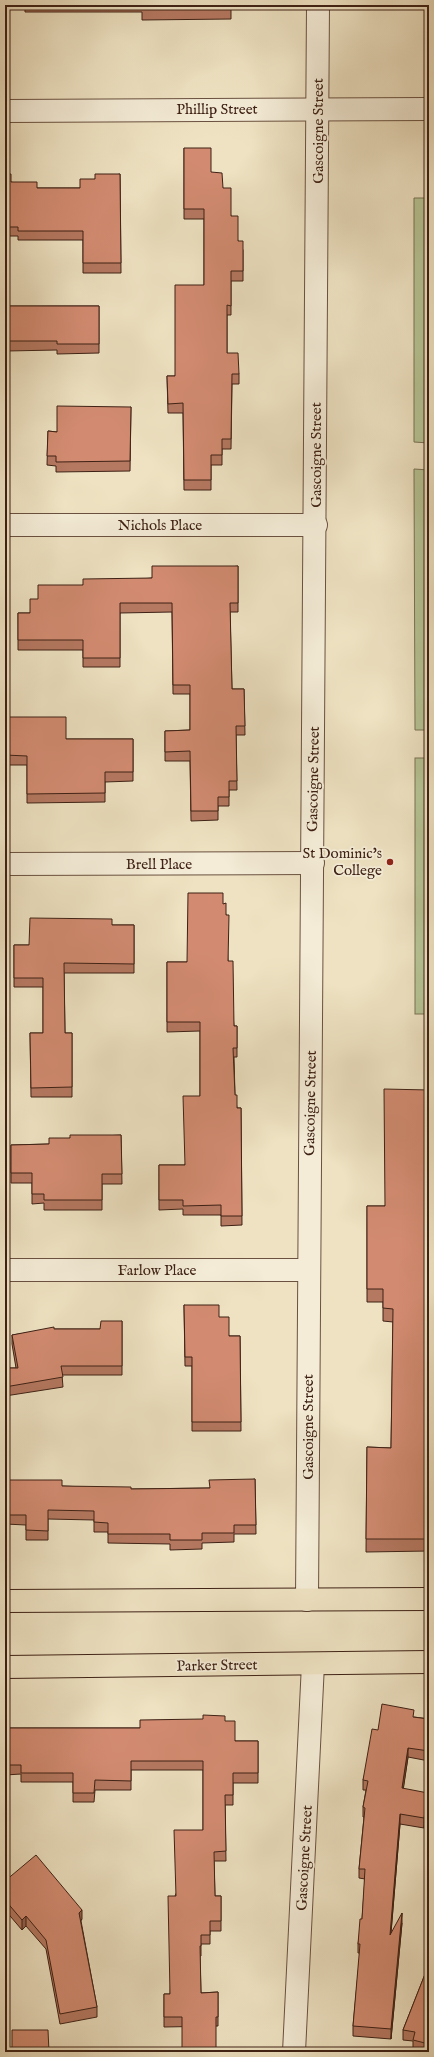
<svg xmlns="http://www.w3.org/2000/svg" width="434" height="2057" viewBox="0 0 434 2057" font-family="'IM FELL English',serif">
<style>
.green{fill:#b6c495;stroke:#7a7255}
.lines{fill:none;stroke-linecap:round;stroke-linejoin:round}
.street-casing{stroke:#6a5140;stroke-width:24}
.highway-casing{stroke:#3e2115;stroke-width:24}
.street{stroke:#f4ecd7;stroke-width:22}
.highway{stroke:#eee2c2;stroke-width:22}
.wall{fill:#b57861;stroke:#3e2115}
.shaded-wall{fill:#93614f;stroke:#3e2115}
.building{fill:#d28b71;stroke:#3e2115}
.poi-dot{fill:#8f2418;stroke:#f4ecd7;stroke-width:1.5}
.labels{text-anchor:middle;stroke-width:3.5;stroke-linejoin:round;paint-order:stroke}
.street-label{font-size:15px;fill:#3e2115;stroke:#f4ecd7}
.poi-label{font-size:15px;fill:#3e2115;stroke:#f4ecd7;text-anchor:end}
</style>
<rect width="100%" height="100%" fill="#eee2c2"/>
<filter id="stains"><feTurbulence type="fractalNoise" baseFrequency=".005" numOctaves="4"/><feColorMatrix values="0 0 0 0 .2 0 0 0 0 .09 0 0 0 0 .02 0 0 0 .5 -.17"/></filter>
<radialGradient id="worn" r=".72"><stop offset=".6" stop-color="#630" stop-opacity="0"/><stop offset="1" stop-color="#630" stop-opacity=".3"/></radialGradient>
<g class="green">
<path d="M414 198H429V443L414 442Z"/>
<path d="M414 469 429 470V730H415Z"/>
<rect x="415" y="758" width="14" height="256"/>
</g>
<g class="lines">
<g class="street-casing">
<g id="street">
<path d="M5 111 429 109"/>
<path d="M5 525H316"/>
<path d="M5 864 313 863"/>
<path d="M5 1270H309"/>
<path d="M307 1600 318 5"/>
<path d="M294 2052 313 1664"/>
</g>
</g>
<g class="highway-casing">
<g id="highway">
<path d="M5 1601 429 1599"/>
<path d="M5 1667 429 1662"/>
</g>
</g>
<use href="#street" class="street"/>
<use href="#highway" class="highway"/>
</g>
<g class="wall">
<path d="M25 5H231V19L142 20V12H25Z"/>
<path d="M184 148 211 172 223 188 231 216 238 241 243 250V281H231V315H227V353L239 374V384H232L231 449H222V465H211V490H184L183 413H168L167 376H175L204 285V219H184Z"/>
<path d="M5 174 11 182 37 188H80L95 179 120 174 121 273H83V240H18V236H5Z"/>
<path d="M5 287 7 306H99V353L57 354V350L7 351V365H5Z"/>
<path d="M131 407 130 471 56 472V466L47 465 48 431 57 432Z"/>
<path d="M238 566V612H230L232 689H244L245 735H236L237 790H229V806H218V820L191 821 190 761H165V731L190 730V694H173L172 612 120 613V667H83V650H18V613H30L38 599 83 585 152 578Z"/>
<path d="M5 717 66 739H133V781L105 782V802L27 803V765H5Z"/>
<path d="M223 904 226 915 228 961 234 1026H237V1057H234L235 1095 237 1108H241L242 1225 221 1226V1215H183V1209L159 1210V1165H185L200 1096V1031L167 1032V962H187Z"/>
<path d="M112 925H134V973H64L65 1033H72V1097H31L30 1033H43V987H14V945H29Z"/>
<path d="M429 1090V1551L366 1552 367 1447 391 1448 393 1322 383 1321V1302H367V1206H385Z"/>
<path d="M121 1135 122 1184H102V1210H44V1203L32 1204V1183H11V1145L49 1144 70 1138Z"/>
<path d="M184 1305 219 1317 229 1336H240L241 1431H192V1366H185Z"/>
<path d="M122 1321V1375H62L63 1387 5 1396V1368H16L12 1344V1335L54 1329H100Z"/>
<path d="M255 1479 256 1534H234V1542L202 1543V1549L170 1550V1544L108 1543V1532H94V1520L48 1519V1540H26V1525L5 1524V1480L62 1486 131 1489 209 1488Z"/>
<path d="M414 1717 429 1719V1761L408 1757 403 1789 428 1803 424 1828 400 1824 391 1933 402 1923 391 2039 353 2036V2026L360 1953H358V1944L362 1919 365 1879 359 1878V1869L364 1817H363V1807L366 1790H363V1780L378 1730Z"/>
<path d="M225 1721 235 1741H258V1783H233V1805H225L226 1861H214L215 1896H221V1931H210V1944H201V1956H200L201 1993 218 1992V2026L164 2027V1994H170L175 1896 203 1830V1770H131V1790H95L94 1802H73V1782H21V1774L5 1775V1728H140Z"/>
<path d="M5 1881 82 1919 81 1921 97 2007V2017L60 2024 46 1949 26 1926 22 1930 5 1910Z"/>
<path d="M429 1896V1915L426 1914V1904Z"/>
<path d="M429 1964V2052H421L413 2050V2041L403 2040V2030Z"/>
</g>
<g class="shaded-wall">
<path d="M408 1748V1757L402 1798V1788Z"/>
<path d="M428 1793V1803L424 1828V1818Z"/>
<path d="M400 1814V1824L390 1944V1935Z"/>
<path d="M82 1910V1919L79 1922V1913Z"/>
<path d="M402 1913V1923L391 2039V2029Z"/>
<path d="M26 1916V1926L22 1930V1920Z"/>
</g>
<g class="building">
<path d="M184 148H211V172L222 173 223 188H231V216H238V241H243V271H231V306L227 305V353H238L239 374H232L231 439H222V455H211V480H184L183 403 168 404 167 376H175V285H204V209H184Z"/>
<path d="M5 174H11V182H37V188H80V179H95V174H120L121 263H83V231H18V227H5Z"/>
<path d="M5 287H7V306H99V344H57V341H7V356H5Z"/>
<path d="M57 406 131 407 130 461 56 462V456H47L48 431 57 432Z"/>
<path d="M152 566H238V603H230L232 689H244L245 726H236L237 781H229V797H218V811H191L190 751 165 752V731L190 730V685H173L172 603H120V658H83V640H18V613H30V599H38V585H83V579L152 578Z"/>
<path d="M5 717H66V739H133V772H105V793L27 794V756L5 755Z"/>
<path d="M188 893H223V904L226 903V915H229L228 961H233L234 1026H237V1048H233L235 1095H237V1108H241L242 1216H221V1205L183 1206V1200H159V1165H185L183 1096H200V1022H167V962H187Z"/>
<path d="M30 918 112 919V925H134V964L64 963 65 1033H72V1087L31 1088 30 1033H43V978H14V945H29Z"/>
<path d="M384 1089 429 1090V1539H366L367 1447 391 1448 393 1309 383 1308V1289H367V1206H385Z"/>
<path d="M70 1135H121L122 1174H102V1200H44V1194H32V1173H11V1145L49 1144V1138H70Z"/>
<path d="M184 1305H219V1317H229V1336H240L241 1422H192V1357H185Z"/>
<path d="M101 1321H122V1366H61L63 1377 5 1387V1368H18L12 1335 54 1327V1329H100Z"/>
<path d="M255 1479 256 1525H234V1533H202V1540H170V1534H108V1523L94 1522V1511L48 1510V1531L26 1530V1515H5V1480H62V1486L131 1487V1489L210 1488 209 1480Z"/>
<path d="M382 1704 414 1710 413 1717 429 1719V1751L408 1748 402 1788 428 1793 424 1818 400 1814 390 1935 402 1913 391 2029 353 2026 360 1944H358L360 1919H362L365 1869H359L365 1808 363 1807 368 1781 363 1780 372 1729 378 1730Z"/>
<path d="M203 1715 225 1716V1721H235V1741H258V1773H233V1795H225L226 1851 214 1852 215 1896H221V1921H210V1935H201V1946H200L201 1993 218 1992V2017H216V2052H182V2017H164V1994H170L168 1896H176L174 1830H203V1761H131V1781L95 1780 94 1793H73V1773H21V1765H5V1728H140V1720L203 1719Z"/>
<path d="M36 1855 82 1910 79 1913 97 2007 60 2014 46 1940 26 1916 22 1920 5 1900V1881Z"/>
<path d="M429 1896V1906L426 1904Z"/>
<path d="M429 1964V2044L413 2040 415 2032 403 2030Z"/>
<path d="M12 2030H48L49 2052H12Z"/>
</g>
<circle class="poi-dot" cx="390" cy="862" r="4"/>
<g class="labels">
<g class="street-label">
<text x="217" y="114">Phillip Street</text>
<text transform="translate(318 131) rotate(-90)" y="5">Gascoigne Street</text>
<text transform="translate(316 455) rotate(-90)" y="5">Gascoigne Street</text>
<text x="160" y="530">Nichols Place</text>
<text transform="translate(313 779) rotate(-89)" y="5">Gascoigne Street</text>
<text x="159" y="869">Brell Place</text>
<text transform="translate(310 1103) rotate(-89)" y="5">Gascoigne Street</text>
<text x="157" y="1275">Farlow Place</text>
<text transform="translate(308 1427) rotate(-90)" y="5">Gascoigne Street</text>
<text transform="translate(217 1665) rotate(-1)" y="5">Parker Street</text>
<text transform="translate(304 1858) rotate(-87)" y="5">Gascoigne Street</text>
</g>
<g class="poi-label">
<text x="382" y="858">St Dominic's<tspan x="382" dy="17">College</tspan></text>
</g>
</g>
<rect width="434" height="2057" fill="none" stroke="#eee2c2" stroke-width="20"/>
<rect x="6" y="6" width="422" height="2045" fill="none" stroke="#3e2115" stroke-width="2"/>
<rect x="10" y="10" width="414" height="2037" fill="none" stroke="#3e2115"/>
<rect width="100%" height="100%" filter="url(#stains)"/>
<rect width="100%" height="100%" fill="url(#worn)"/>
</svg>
